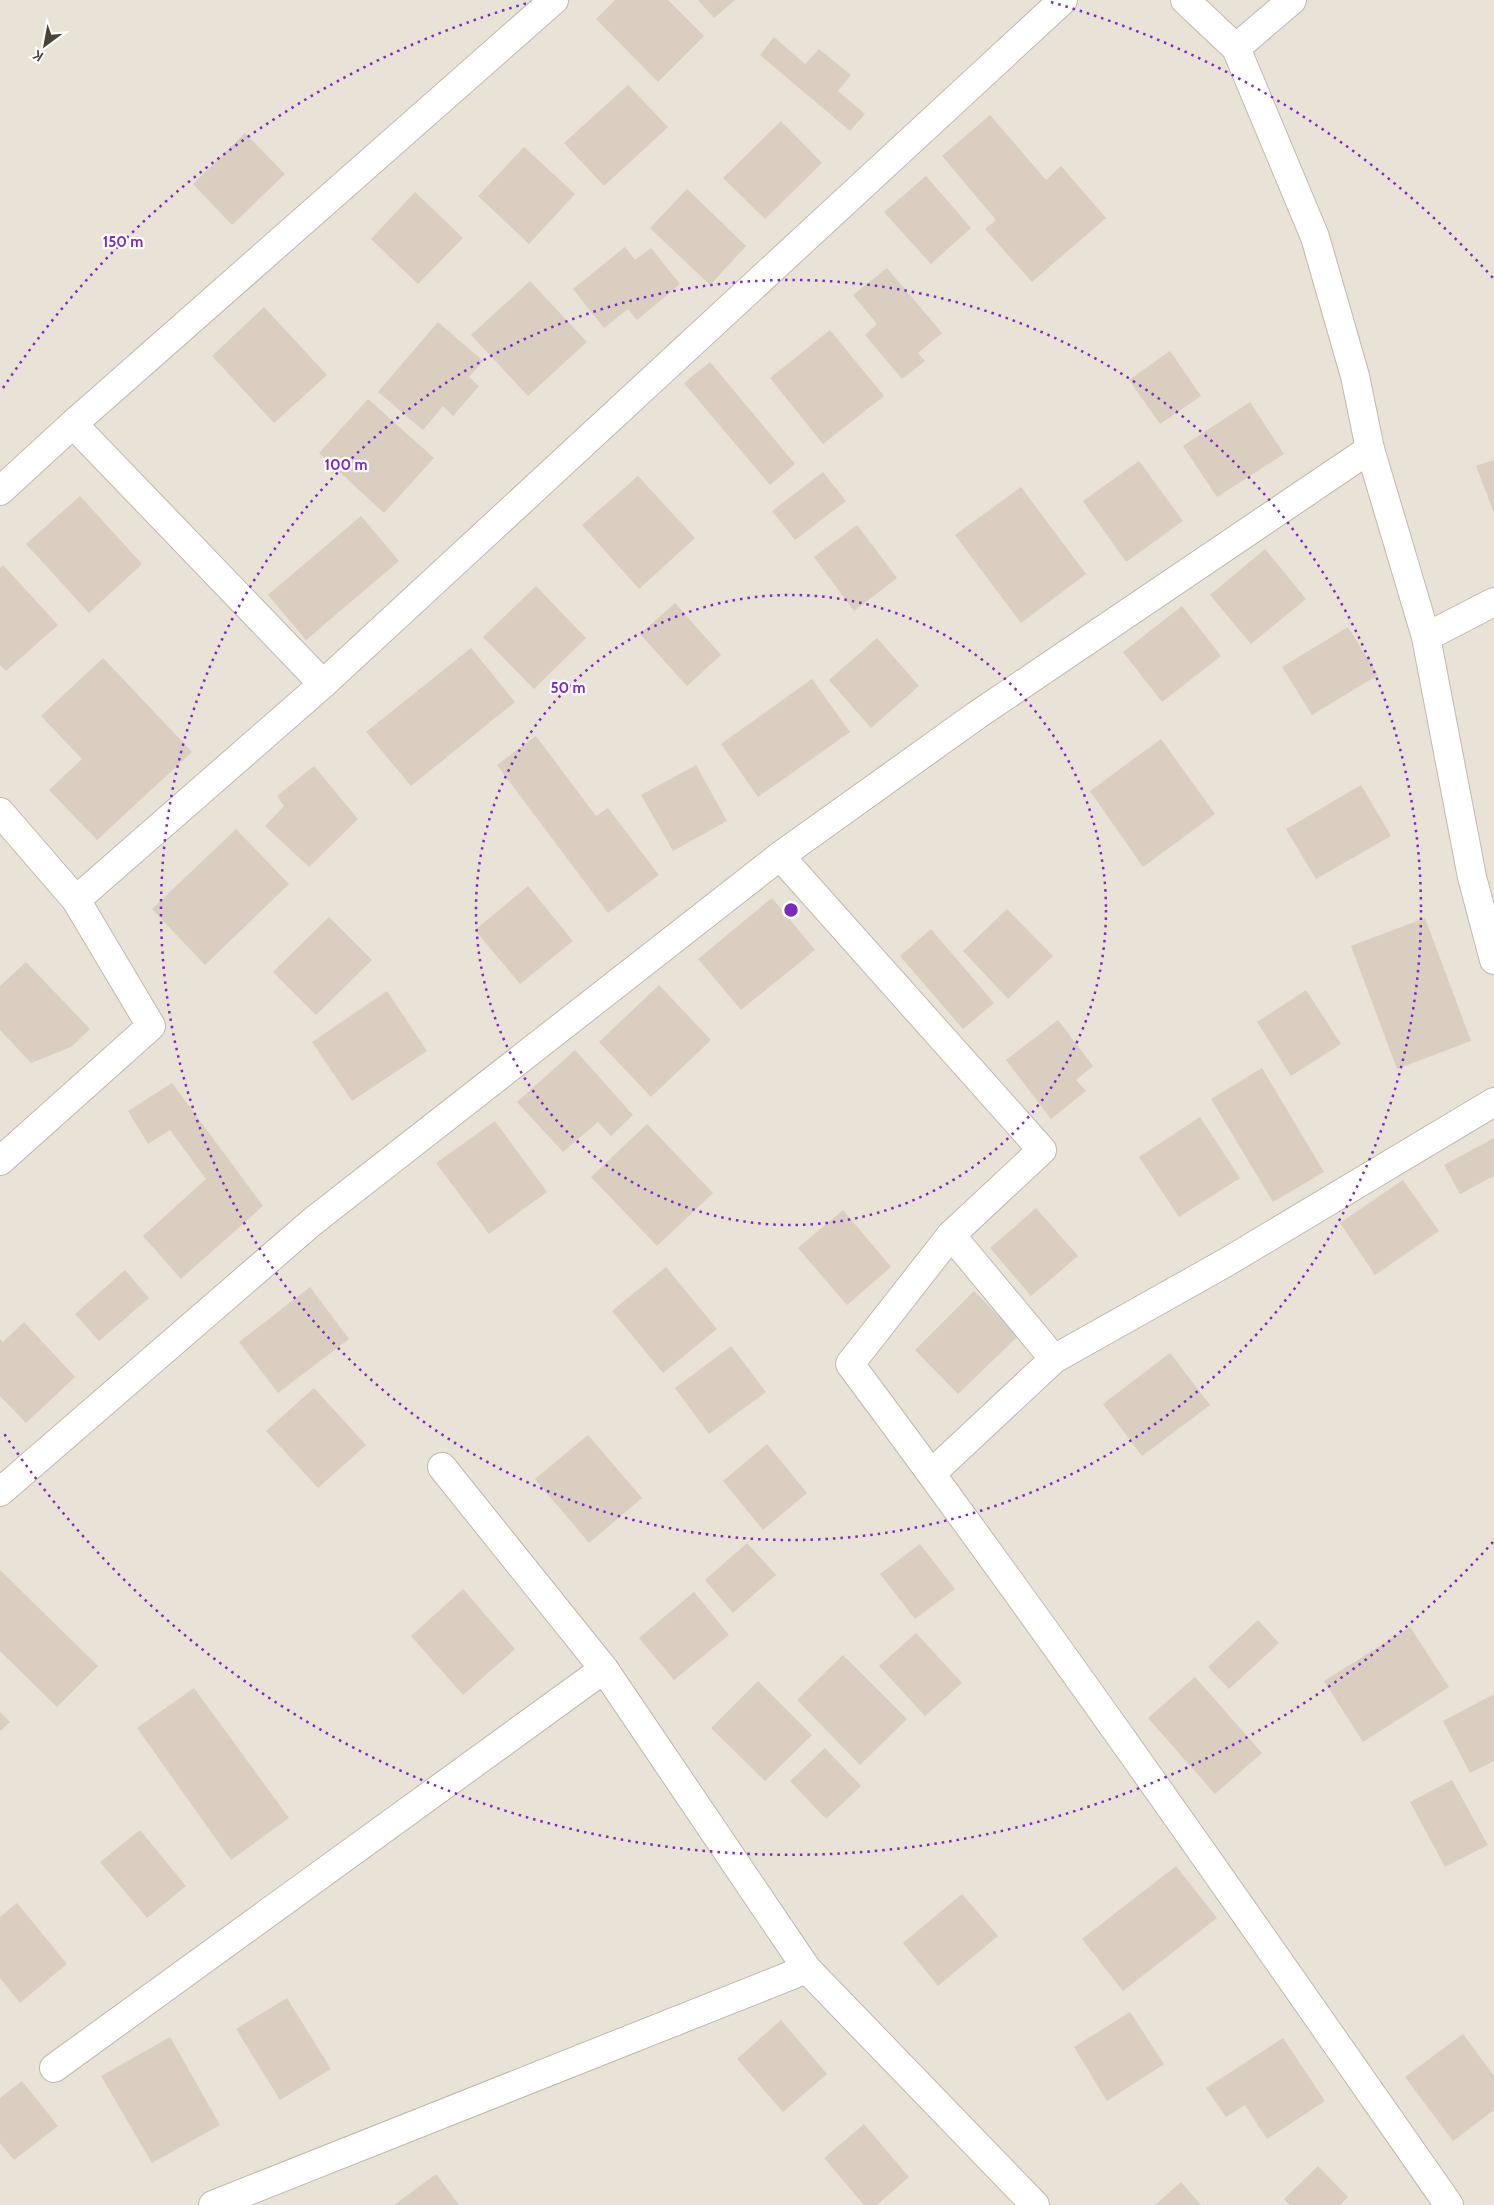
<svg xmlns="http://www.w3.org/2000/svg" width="1494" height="2205" viewBox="0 0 1494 2205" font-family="Cabin,sans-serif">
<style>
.residential{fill:#e9e2d7}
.building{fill:#dacec1}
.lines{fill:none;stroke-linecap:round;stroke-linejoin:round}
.minor-casing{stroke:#c1b8ac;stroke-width:30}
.minor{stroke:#fff;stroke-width:28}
.ring{fill:none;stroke:#7b2cbf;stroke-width:2.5;stroke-dasharray:2.5 5}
.centre{fill:#7b2cbf;stroke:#fff;stroke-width:2.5}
.ring-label{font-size:15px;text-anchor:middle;font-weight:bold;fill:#7b2cbf;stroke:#fff;stroke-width:4.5;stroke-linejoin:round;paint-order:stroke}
</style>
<rect width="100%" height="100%" fill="#f5f1ea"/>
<rect class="residential" x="0" y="0" width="1494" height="2205"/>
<g class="building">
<path d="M615 0H668L704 36 658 82 596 19Z"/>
<path d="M698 0H735L714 18Z"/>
<path d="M774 37 805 64 819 49 851 75 838 91 865 114 850 131 760 55Z"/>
<path d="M628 85 668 127 604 186 564 143Z"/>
<path d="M990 115 1046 180 1061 166 1106 218 1032 282 985 229 996 220 942 156Z"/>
<path d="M781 121 822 163 765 219 723 178Z"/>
<path d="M245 133 285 174 232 225 193 184Z"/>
<path d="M524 147 575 194 529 244 478 196Z"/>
<path d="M926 176 971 228 931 264 884 212Z"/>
<path d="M687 189 746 246 710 285 650 228Z"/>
<path d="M415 192 463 238 418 284 371 239Z"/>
<path d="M625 247 635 260 651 248 680 284 637 320 628 309 604 328 573 289Z"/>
<path d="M887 268 942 333 918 353 925 361 902 379 865 335 877 324 853 295Z"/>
<path d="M530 281 587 342 528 396 471 335Z"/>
<path d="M264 307 327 375 274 423 212 356Z"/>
<path d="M438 322 483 361 469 377 479 386 453 416 443 406 423 430 378 392Z"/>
<path d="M830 330 884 396 823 444 770 378Z"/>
<path d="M1170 351 1201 396 1160 424 1129 380Z"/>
<path d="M710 362 795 464 770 485 684 383Z"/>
<path d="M368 399 434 458 384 513 319 453Z"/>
<path d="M1250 402 1284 454 1217 497 1183 446Z"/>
<path d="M1494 460V513L1476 466Z"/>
<path d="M1139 461 1183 521 1126 562 1083 501Z"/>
<path d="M823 472 846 501 795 540 772 511Z"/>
<path d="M638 476 695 538 639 589 582 525Z"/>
<path d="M1021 487 1086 574 1021 623 955 535Z"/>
<path d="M80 496 142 564 89 613 26 544Z"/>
<path d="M361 516 399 561 306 640 268 595Z"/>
<path d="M857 525 897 578 854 611 814 557Z"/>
<path d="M1265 549 1306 599 1251 644 1210 595Z"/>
<path d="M3 565 58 625 6 671 0 665V568Z"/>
<path d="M536 586 586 638 534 689 483 637Z"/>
<path d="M675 603 721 655 687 686 640 634Z"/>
<path d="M1182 606 1221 656 1162 702 1123 652Z"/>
<path d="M1348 627 1378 675 1312 715 1282 667Z"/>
<path d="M877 638 919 686 871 728 829 680Z"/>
<path d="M471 648 515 702 411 786 366 732Z"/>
<path d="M103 658 192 752 97 840 49 790 82 759 41 716Z"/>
<path d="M812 679 850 732 758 797 721 744Z"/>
<path d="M536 736 596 816 608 808 659 875 608 913 497 765Z"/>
<path d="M1161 739 1215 814 1143 867 1090 791Z"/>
<path d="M696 765 727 821 673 851 641 795Z"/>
<path d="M314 766 358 819 309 867 265 826 284 806 277 796Z"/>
<path d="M1361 785 1391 836 1316 879 1286 829Z"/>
<path d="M236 829 289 884 205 965 152 909Z"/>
<path d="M528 886 573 941 520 984 475 930Z"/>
<path d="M772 898 815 950 741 1010 698 959Z"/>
<path d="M1007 909 1053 956 1008 999 963 951Z"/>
<path d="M329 917 372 960 316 1015 273 972Z"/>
<path d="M1425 918 1471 1041 1397 1069 1351 946Z"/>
<path d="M931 929 994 1003 963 1029 900 956Z"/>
<path d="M26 962 90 1029 71 1047 31 1063 0 1030V986Z"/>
<path d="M659 985 711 1040 651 1097 599 1042Z"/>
<path d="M1306 990 1341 1044 1291 1076 1257 1022Z"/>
<path d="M387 991 427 1051 352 1101 312 1042Z"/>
<path d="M1058 1020 1093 1066 1076 1080 1086 1091 1051 1119 1006 1060Z"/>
<path d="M575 1050 633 1115 611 1136 598 1122 563 1152 517 1102Z"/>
<path d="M1262 1068 1324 1172 1273 1202 1211 1099Z"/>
<path d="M172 1083 263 1206 181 1279 143 1236 206 1179 170 1130 148 1144 128 1111Z"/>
<path d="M1200 1117 1240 1178 1179 1217 1139 1157Z"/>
<path d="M495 1121 547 1192 489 1234 436 1163Z"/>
<path d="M647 1124 713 1193 657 1246 591 1177Z"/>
<path d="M1494 1138V1176L1460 1194 1444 1165Z"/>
<path d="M1403 1180 1439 1231 1375 1275 1340 1223Z"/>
<path d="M1036 1208 1078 1256 1031 1296 990 1248Z"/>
<path d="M843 1210 891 1267 847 1305 798 1248Z"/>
<path d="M666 1267 717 1329 663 1373 612 1311Z"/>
<path d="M125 1270 149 1298 99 1341 75 1314Z"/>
<path d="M310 1287 349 1339 278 1393 239 1342Z"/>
<path d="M974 1291 1018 1336 958 1394 915 1350Z"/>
<path d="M24 1322 75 1377 26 1423 0 1396V1339L3 1342Z"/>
<path d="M731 1346 766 1392 709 1434 675 1388Z"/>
<path d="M1170 1353 1210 1405 1142 1456 1103 1404Z"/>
<path d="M314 1388 366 1445 318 1488 266 1431Z"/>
<path d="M588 1435 642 1498 589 1543 535 1479Z"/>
<path d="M767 1444 807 1493 763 1530 723 1481Z"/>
<path d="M747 1543 776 1575 733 1613 705 1580Z"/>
<path d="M920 1544 955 1589 915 1619 880 1574Z"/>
<path d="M0 1570 98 1666 57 1707 0 1651Z"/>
<path d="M463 1589 515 1649 463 1695 411 1636Z"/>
<path d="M694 1592 729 1635 674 1680 639 1638Z"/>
<path d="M1258 1620 1279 1643 1229 1689 1208 1667Z"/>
<path d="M1410 1627 1449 1687 1363 1742 1324 1681Z"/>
<path d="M916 1633 962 1683 925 1716 879 1666Z"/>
<path d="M843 1655 907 1719 860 1765 797 1700Z"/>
<path d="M1195 1677 1262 1753 1215 1794 1148 1718Z"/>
<path d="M758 1681 812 1735 765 1781 711 1728Z"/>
<path d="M194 1688 289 1818 231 1860 137 1728Z"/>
<path d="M1494 1694V1761L1470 1773 1443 1721Z"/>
<path d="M0 1712 10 1722 0 1731Z"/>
<path d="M825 1748 861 1786 826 1819 790 1781Z"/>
<path d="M1452 1780 1488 1845 1445 1867 1410 1802Z"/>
<path d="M140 1830 186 1886 147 1918 100 1862Z"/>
<path d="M1176 1866 1217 1918 1123 1991 1082 1939Z"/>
<path d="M962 1894 998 1936 938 1986 903 1943Z"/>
<path d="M17 1903 67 1964 20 2003 0 1978V1917Z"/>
<path d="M287 1998 331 2069 280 2100 236 2029Z"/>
<path d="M1130 2012 1164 2064 1107 2101 1074 2047Z"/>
<path d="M781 2020 827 2074 783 2112 737 2059Z"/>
<path d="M1463 2034 1494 2076V2110L1453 2141 1405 2077Z"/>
<path d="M170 2037 220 2125 152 2163 101 2076Z"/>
<path d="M1283 2038 1325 2101 1267 2139 1245 2105 1226 2117 1206 2088Z"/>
<path d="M22 2081 58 2126 14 2160 0 2143V2098Z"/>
<path d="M864 2124 909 2177 877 2205H864L824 2158Z"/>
<path d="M1318 2166 1348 2197 1340 2205H1290L1284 2199Z"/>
<path d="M436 2174 459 2205H394Z"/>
<path d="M1181 2182 1201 2205H1155Z"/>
</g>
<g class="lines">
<g class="minor-casing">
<g id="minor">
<path d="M1185 0 1236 48 1315 237 1355 376 1370 449 1426 637 1472 877 1494 960"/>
<path d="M1236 48 1292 0"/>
<path d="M73 424 323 684"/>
<path d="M0 491 73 424 554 0"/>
<path d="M1426 637 1494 602"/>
<path d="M0 812 76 900 151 1026 0 1161"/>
<path d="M780 856 1042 1150 951 1235"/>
<path d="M76 900 323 684 1063 0"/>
<path d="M1054 1359 951 1235 850 1364C1056 1640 1252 1923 1449 2205"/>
<path d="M442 1467 604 1669 807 1969 1035 2205"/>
<path d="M932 1473 1054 1359 1225 1263 1494 1102"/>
<path d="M0 1492 312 1222 780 856 977 715 1370 449"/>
<path d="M54 2068 604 1669"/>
<path d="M213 2205 807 1969"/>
</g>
</g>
<use href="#minor" class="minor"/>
</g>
<g class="ring">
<circle cx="791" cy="910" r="315"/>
<circle cx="791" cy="910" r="630"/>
<path d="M1493 1542A945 945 0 0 1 3 1432M3 388A945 945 0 0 1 531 2M1051 2A945 945 0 0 1 1493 278"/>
</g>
<circle cx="791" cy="910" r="8" class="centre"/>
<g class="ring-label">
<text x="123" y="247">150 m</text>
<text x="346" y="470">100 m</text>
<text x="568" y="693">50 m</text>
</g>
<g transform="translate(45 45) rotate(212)" stroke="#ffffff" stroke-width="4" paint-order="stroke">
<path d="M0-4L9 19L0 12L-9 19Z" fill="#494137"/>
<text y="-8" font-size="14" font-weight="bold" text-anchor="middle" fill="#494137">K</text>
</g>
</svg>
